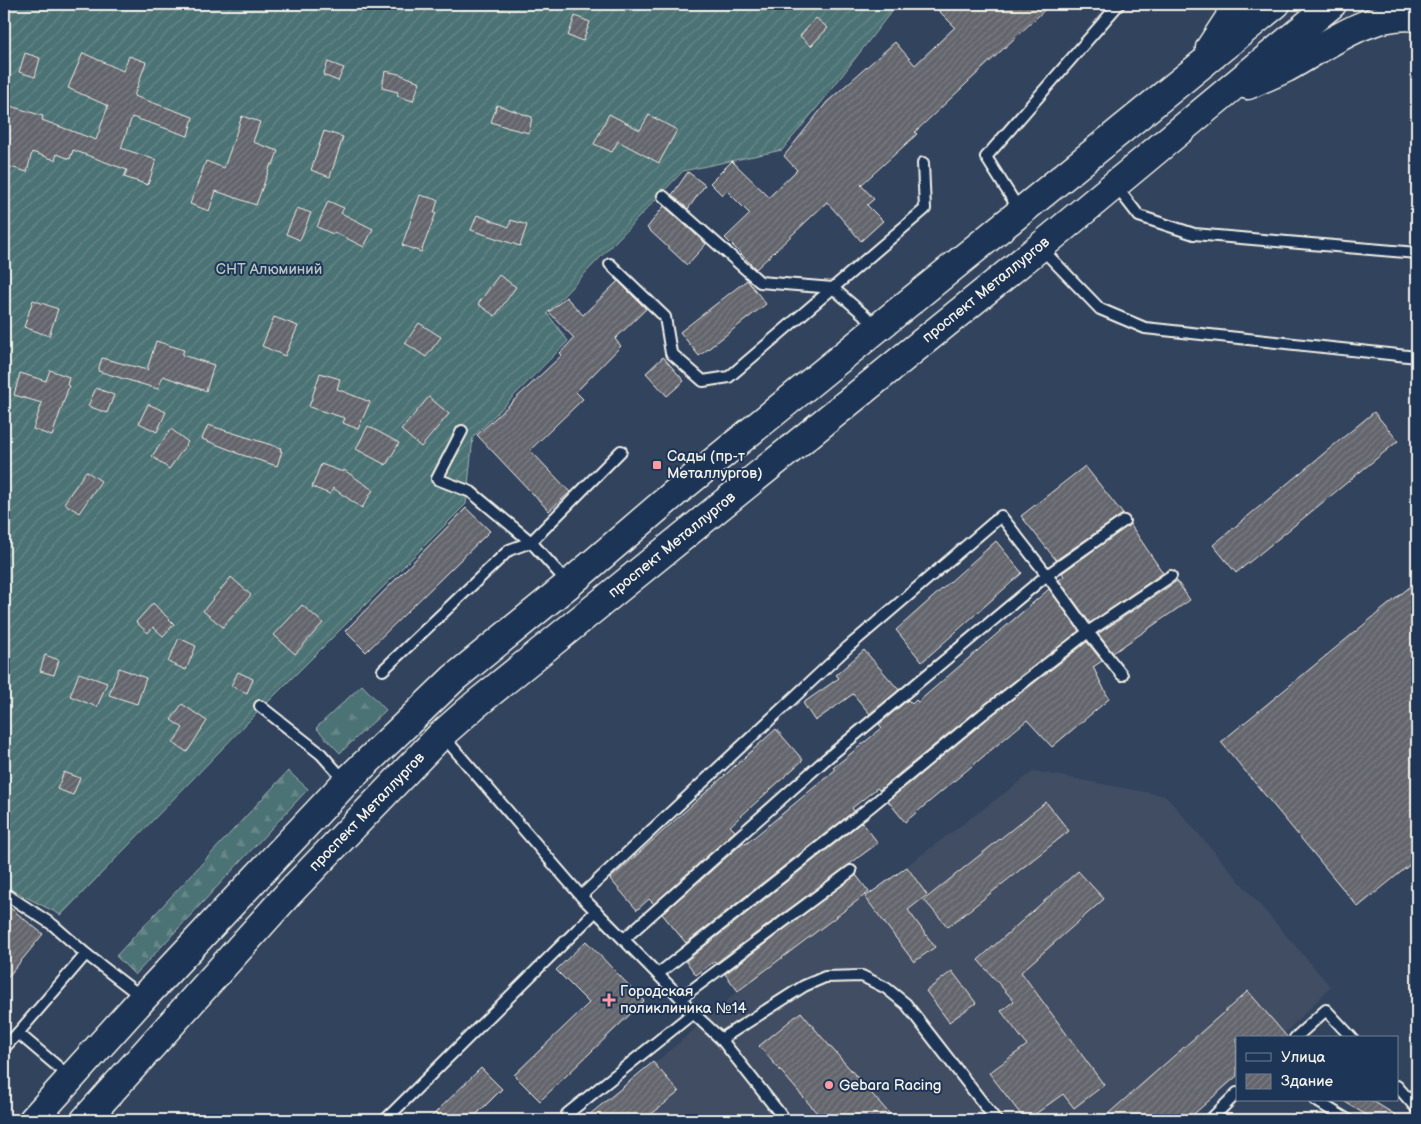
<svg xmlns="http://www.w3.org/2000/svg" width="1421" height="1124" viewBox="0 0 1421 1124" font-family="'Balsamiq Sans',sans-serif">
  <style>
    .built { fill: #414d62 }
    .forest { fill: url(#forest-firs); stroke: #a0b2ae }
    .garden { fill: url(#garden-furrows); stroke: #a0b2ae }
    .building { fill: url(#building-hatch); stroke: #f4f1e8 }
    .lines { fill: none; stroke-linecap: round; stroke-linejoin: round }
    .lane-casing { stroke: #f4f1e8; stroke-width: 14 }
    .primary-casing { stroke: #f4f1e8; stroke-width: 31 }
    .lane { stroke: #1d3557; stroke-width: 10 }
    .primary { stroke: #1d3557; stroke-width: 28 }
    .poi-dot { fill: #ff9aa2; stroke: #1d3557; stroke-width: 2 }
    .labels { text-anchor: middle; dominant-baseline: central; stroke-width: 4; stroke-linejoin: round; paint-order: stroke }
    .park-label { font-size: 15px; fill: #b9c5bf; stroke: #1d3557 }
    .street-label { font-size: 15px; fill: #f4f1e8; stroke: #1d3557 }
    .poi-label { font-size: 15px; fill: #f4f1e8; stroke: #1d3557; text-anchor: start }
  </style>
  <defs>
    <pattern id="forest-firs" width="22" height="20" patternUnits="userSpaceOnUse" patternTransform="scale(1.25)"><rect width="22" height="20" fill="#4c7274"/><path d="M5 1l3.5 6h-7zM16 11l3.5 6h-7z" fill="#668788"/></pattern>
    <pattern id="garden-furrows" width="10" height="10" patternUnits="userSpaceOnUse" patternTransform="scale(1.25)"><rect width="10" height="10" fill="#4c7274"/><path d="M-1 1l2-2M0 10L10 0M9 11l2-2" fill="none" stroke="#668788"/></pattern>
    <pattern id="building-hatch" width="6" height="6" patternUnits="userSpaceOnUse" patternTransform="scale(1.25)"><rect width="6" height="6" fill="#64656d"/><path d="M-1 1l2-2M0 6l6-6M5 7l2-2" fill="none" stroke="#7b7c82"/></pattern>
  </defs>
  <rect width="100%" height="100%" fill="#32435e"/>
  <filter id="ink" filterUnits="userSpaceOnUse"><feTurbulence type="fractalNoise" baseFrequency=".02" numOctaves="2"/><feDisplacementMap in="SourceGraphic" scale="10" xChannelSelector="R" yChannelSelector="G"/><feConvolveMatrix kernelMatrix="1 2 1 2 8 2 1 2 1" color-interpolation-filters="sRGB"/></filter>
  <g filter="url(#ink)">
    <polygon class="built" points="1034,771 1166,796 1331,987 1280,1038 1237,1038 1237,1076 1187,1120 582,1120 659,1060 738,991"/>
    <g class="forest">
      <polygon points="362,685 386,710 340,753 316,728"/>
      <polygon points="288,771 308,789 135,975 116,956"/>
    </g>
    <polygon class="garden" points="4,4 897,4 824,99 782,150 683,171 547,313 568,341 473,437 466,504 248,722 61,915 8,888 4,892"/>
    <g class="building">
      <polygon points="932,4 1051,4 915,132 917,134 861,185 874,199 867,205 883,221 861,241 827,202 756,269 725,238 750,214 727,191 722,195 710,183 732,161 769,197 797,170 784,156 827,102 895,42 915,65 955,27"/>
      <polygon points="575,16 590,22 583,41 568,36"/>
      <polygon points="816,18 828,28 811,46 800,36"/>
      <polygon points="25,53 40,58 35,77 19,72"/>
      <polygon points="83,53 123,71 129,56 146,62 134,96 193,117 188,136 132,117 121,148 156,160 148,185 124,177 127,170 73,150 70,159 57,154 55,160 32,152 27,172 4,165 4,104 43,116 42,120 96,140 108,106 68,88"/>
      <polygon points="328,62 344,68 338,81 323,75"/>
      <polygon points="385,71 399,74 420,82 413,101 397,96 398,92 382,88"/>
      <polygon points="497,105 532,117 529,133 509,128 491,122"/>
      <polygon points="609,114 640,130 649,115 677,130 659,163 618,141 612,152 594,144"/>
      <polygon points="242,116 260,122 253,142 278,151 273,165 271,164 256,205 216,191 209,211 190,204 206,161 224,168"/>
      <polygon points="324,131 343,137 330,177 311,170"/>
      <polygon points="688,172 705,185 688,209 672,195"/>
      <polygon points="420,195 438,200 434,213 436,213 421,252 402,245"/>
      <polygon points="328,201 344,208 341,213 373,229 364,247 334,232 333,234 317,227"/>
      <polygon points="664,206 706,244 687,265 647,228"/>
      <polygon points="297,208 311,213 300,240 286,234"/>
      <polygon points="477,215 509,227 511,220 527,225 520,246 471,230"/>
      <polygon points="499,275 516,287 495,316 478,304"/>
      <polygon points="747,280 766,304 699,356 680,332"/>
      <polygon points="618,281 646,309 615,339 621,346 576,392 583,399 530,450 570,492 549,511 477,435 562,355 560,353 574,338 549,312 566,297 583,315"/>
      <polygon points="33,300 58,309 49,336 24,327"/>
      <polygon points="274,317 298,326 285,356 262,346"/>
      <polygon points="419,323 441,337 426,357 405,343"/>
      <polygon points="156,341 184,350 182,355 214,365 206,391 163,376 158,389 98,371 102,358 147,370"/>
      <polygon points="663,357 684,381 667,396 646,373"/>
      <polygon points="50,370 69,377 67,385 69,386 52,436 33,429 42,403 14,395 20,373 46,381"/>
      <polygon points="320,373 340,379 337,389 370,402 358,429 343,423 345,418 309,407"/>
      <polygon points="96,388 114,395 107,413 88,406"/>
      <polygon points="429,397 449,414 421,447 401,430"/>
      <polygon points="148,404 166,412 157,432 139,423"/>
      <polygon points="1374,412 1398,441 1236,573 1213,545"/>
      <polygon points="208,425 281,448 280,451 282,451 277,466 236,453 236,452 202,439"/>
      <polygon points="368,426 399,443 386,465 356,449"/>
      <polygon points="171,429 188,442 169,469 152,456"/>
      <polygon points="321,464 343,472 344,470 373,490 362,508 333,488 330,494 312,487"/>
      <polygon points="1085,466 1123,514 1056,560 1021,516"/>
      <polygon points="86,471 101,481 79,513 64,503"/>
      <polygon points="466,508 490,531 366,652 345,631"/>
      <polygon points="1130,524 1163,573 1090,623 1059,580 1064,576 1062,573"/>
      <polygon points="996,541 1022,573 922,662 896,630"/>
      <polygon points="231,577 251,595 223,627 203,611"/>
      <polygon points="1177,581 1190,600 1113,653 1098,634"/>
      <polygon points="1417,581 1417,859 1358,907 1221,742"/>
      <polygon points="1049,589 1079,631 979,709 879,790 877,788 852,808 854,811 686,943 662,914 744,842 746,844 835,770 833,768 882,728 879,724 908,700 912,704 916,700 918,702"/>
      <polygon points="153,603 174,624 163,636 153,627 148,633 136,622"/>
      <polygon points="302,605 323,623 295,654 274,635"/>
      <polygon points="179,638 196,646 186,670 168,662"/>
      <polygon points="1087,642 1102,661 1093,667 1109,699 1052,747 1027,720 905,822 888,801 987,719"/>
      <polygon points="864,650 899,690 870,714 853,694 815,721 803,703 839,678 836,675"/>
      <polygon points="45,655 59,660 54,675 40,671"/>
      <polygon points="119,668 146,678 137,704 109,695"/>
      <polygon points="238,672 253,679 247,693 231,686"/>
      <polygon points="79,673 107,683 97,707 70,696"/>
      <polygon points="182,704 207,721 187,752 173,743 183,728 171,720"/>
      <polygon points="776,729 803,760 730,826 735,831 654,904 649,899 637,910 610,879"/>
      <polygon points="64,772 80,778 73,795 57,789"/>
      <polygon points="1046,802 1069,831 948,927 924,900"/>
      <polygon points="862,822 878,843 716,963 715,961 696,975 686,961"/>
      <polygon points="907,867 927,895 908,910 935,947 914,962 865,897"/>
      <polygon points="1078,871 1104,899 1021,972 1104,1085 1074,1108 1063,1094 1027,1120 1025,1120 989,1073 1027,1045 1001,1011 1014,1001 978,960"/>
      <polygon points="856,875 869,892 738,991 725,974"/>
      <polygon points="4,903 43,934 4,982"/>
      <polygon points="586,941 644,1001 540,1101 514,1075 589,1003 556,970"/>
      <polygon points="952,971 976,1003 949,1022 926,991"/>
      <polygon points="1248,991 1288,1038 1237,1038 1237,1076 1187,1120 1101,1120"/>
      <polygon points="801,1012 820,1035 895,1120 823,1120 779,1069 759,1046"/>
      <polygon points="653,1062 679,1092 644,1120 583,1120"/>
      <polygon points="481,1068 502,1089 471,1120 428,1120"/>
      <polygon points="1342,1100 1371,1100 1404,1120 1374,1120"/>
    </g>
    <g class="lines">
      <g class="lane-casing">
        <g id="lane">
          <polyline points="1115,185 1139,216 1194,234 1417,253"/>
          <polyline points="663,196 760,282 833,288 877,326"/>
          <polyline points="1020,211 986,157 1119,4"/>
          <polyline points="1040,247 1100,309 1145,328 1417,357"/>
          <polyline points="610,264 665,317 671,353 703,381 729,377 925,209 923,163"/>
          <polyline points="462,431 437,479 471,492 531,542 568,583"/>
          <polyline points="383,670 509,550 531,542 621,451"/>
          <polyline points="260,706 321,754 345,781"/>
          <polyline points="442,735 581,896 681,998 693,1013 721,1039 804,986 825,977 862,976 886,988 906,1004 996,1120"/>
          <polyline points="4,893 53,925 86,954 143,998"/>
          <polyline points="581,896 848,647 1001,516 1047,575 1088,632 1122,675"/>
          <polyline points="624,939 825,760 1047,575 1124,521"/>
          <polyline points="658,974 870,807 983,714 1088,632 1171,576"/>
          <polyline points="681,998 851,871"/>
          <polyline points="1295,1038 1326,1010 1352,1038"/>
          <polyline points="721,1039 785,1120"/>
          <polyline points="4,1048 18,1033"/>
          <polyline points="70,1077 18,1033 86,954"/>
          <polyline points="1397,1086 1417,1109"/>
          <polyline points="1315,1100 1348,1120"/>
          <polyline points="99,1105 110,1120"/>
          <polyline points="567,1114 693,1013"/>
          <polyline points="385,1120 596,911"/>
          <polyline points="1210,1120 1237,1093"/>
        </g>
      </g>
      <g class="primary-casing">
        <g id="primary">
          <polyline points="1210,48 1229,19 1233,4"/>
          <path d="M1248,85c12,-6 26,-11 38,-17 41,-22 83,-57 131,-51"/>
          <polyline points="33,1120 143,998 346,782 454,678 569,584 675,493 1276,4"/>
          <polyline points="85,1120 290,892 441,735 475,705 1040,247 1332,4"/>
        </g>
      </g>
      <use href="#lane" class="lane"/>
      <use href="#primary" class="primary"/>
    </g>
  </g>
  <g class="poi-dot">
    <rect x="652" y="460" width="10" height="10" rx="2.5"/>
    <path d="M606.5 992.5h5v5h5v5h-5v5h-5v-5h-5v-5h5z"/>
    <circle cx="829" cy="1085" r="5"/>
  </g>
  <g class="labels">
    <g class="park-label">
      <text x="269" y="269">СНТ Алюминий</text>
    </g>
    <g class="street-label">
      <text transform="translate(986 290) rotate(-39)">проспект Металлургов</text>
      <text transform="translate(672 545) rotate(-39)">проспект Металлургов</text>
      <text transform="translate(367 812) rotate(-46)">проспект Металлургов</text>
    </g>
    <g class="poi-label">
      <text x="667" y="456">Сады (пр-т<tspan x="667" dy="17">Металлургов)</tspan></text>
      <text x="620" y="991">Городская<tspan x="620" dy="17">поликлиника №14</tspan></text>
      <text x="839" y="1085">Gebara Racing</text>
    </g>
  </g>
  <rect width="1421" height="1124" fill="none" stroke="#1d3557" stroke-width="20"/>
  <rect x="10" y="10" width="1401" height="1104" fill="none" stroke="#f4f1e8" stroke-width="2" filter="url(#ink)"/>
  <rect x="1236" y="1036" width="162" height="65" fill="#1d3557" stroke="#738091"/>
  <rect x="1246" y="1053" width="25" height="8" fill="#1d3557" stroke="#738091"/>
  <text x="1281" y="1062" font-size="15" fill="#f4f1e8">Улица</text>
  <rect x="1246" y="1074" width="25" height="15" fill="url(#building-hatch)" stroke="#738091"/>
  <text x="1281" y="1086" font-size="15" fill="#f4f1e8">Здание</text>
</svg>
